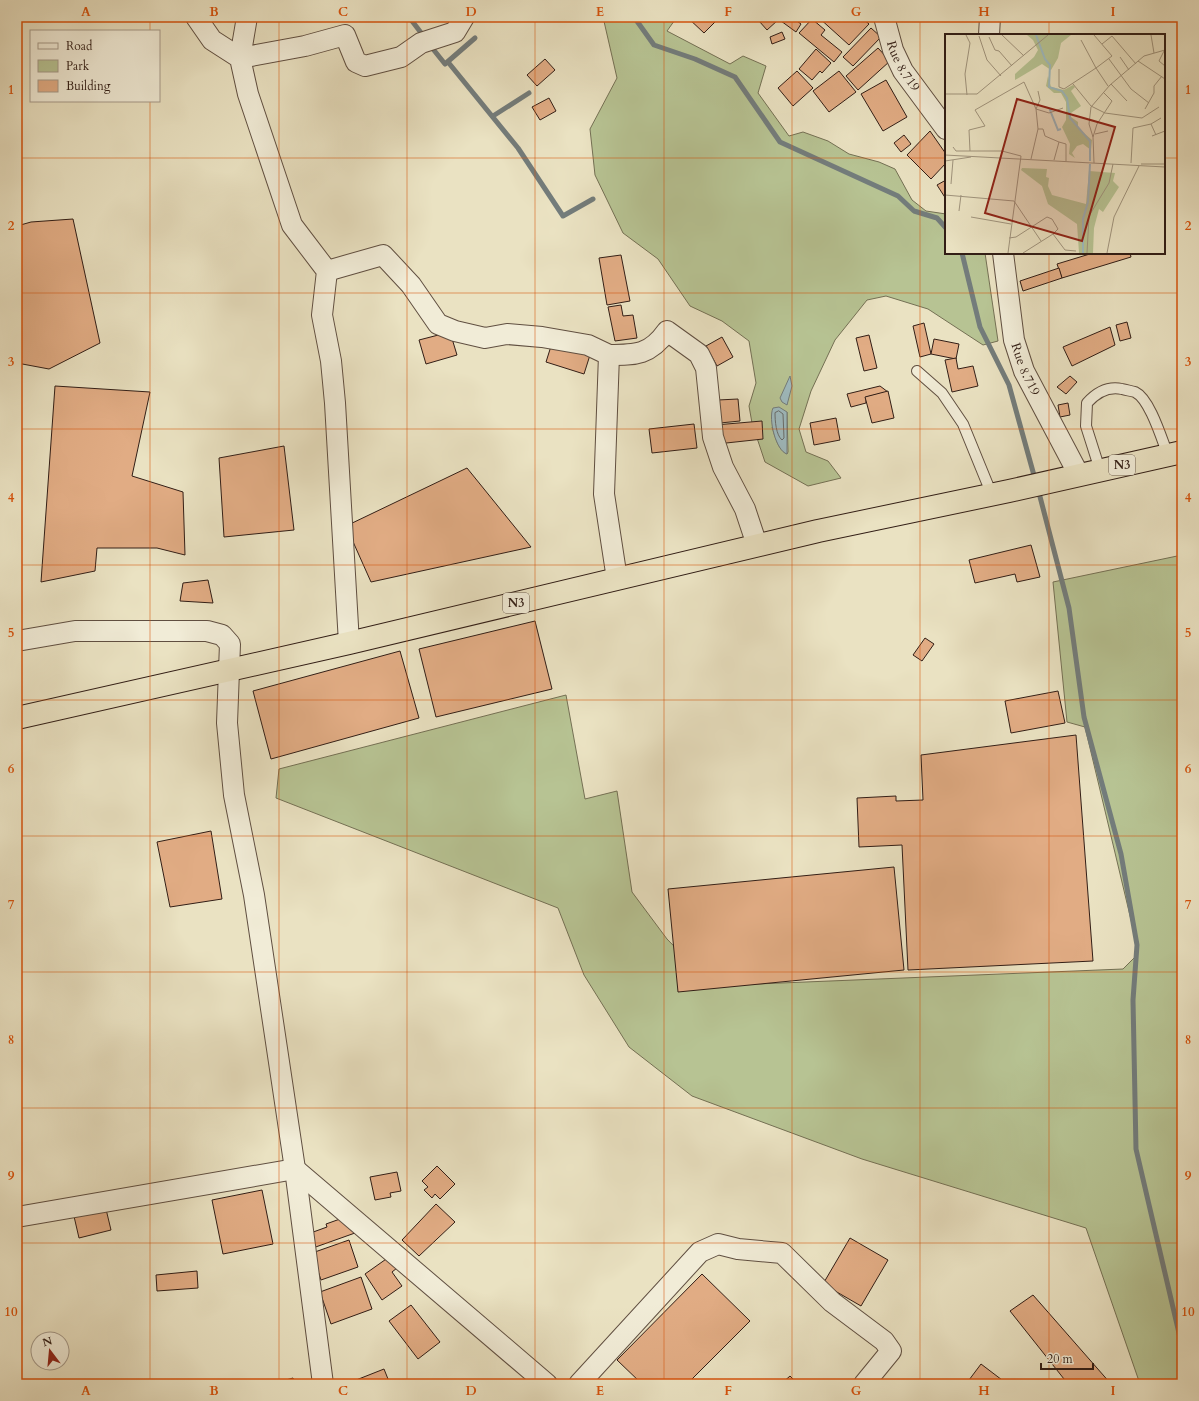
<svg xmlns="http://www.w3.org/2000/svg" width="1199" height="1401" viewBox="0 0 1199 1401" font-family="Cardo,serif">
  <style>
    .green { fill: #b7c393; stroke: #747054; fill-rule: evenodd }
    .water { fill: #9ebabf; stroke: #737c7b }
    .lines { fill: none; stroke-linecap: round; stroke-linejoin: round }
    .shore { stroke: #686c6a; stroke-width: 1 }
    .stream { stroke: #737c7b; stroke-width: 5 }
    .building { fill: #e1ac84; stroke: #321e16 }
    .lane-casing { stroke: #604f41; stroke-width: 12 }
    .street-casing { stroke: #604f41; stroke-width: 22 }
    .highway-casing { stroke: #321e16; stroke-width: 24 }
    .lane { stroke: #f1ecd7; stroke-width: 10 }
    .street { stroke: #f1ecd7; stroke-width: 20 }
    .highway { stroke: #eae2c2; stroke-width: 22 }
    .grid { fill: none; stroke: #d6530d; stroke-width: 1; stroke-opacity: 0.55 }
    .labels { text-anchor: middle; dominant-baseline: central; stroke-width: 3.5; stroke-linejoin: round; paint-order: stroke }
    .shield { fill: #f1ecd7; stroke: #6b5c50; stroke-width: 1 }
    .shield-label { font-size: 12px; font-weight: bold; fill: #321e16 }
    .street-label { font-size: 13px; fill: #321e16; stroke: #f1ecd7 }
    .inset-river { fill: none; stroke: #9ebabf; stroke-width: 2 }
    .inset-road { fill: none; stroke: #a0947d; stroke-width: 1 }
    .view { fill: #8f2418; fill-opacity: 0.15; stroke: #8f2418; stroke-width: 2 }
    .inset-edge { fill: none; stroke: #321e16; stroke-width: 2 }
    .neatline { fill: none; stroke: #d6530d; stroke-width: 1.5 }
    .grid-label { font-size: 13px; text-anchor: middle; font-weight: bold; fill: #d6530d }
  </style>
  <rect width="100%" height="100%" fill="#eae2c2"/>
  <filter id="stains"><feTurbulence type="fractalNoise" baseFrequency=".005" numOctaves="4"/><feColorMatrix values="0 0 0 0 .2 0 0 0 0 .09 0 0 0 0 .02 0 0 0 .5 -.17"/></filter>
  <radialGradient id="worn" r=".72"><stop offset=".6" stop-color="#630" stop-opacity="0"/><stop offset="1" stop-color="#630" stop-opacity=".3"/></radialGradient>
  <g class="green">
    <path d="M603,17h74l-10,14 63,33 13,-8 23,10 -8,27 31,43 14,-4 25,9 21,13 30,8 16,7 17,31 14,11 20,3v39h39l13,88 -15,4 -55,-36 -42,-13 -19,4 -32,40 -24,51 -12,38 7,23 22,9 13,17 -33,8 -43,-24 -13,-39 -3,-17 7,-23 -7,-42 -27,-20 -32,-15 -32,-47 -35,-26 -28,-58 -5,-46 27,-51zM787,412l1,40 -1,2c-9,-4 -12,-18 -15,-27z"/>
    <polygon points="1182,555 1182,1384 1140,1384 1086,1228 862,1159 692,1096 629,1047 584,975 558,908 276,798 279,769 566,695 585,799 617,791 632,892 667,939 706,979 757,984 1123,969 1137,955 1137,945 1085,727 1067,722 1053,582"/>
  </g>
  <g class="water">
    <polygon points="790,376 792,386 787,405 782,402 780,398"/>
    <path d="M779,407l8,5v42c-11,-3 -19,-35 -14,-46z"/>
  </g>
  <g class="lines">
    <path class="shore" d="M779,411l4,3 1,24 -2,2c-6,-5 -7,-19 -7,-27z"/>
    <g class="stream">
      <polyline points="409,17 425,38"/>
      <polyline points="634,17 654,45 695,59 735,77 780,142 898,196 914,211 937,218 946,228"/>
      <polyline points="429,44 445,64 475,38"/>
      <polyline points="448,62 518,148 563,216 593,199"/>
      <polyline points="493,116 529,93"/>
      <polyline points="962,253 980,327 1009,385 1035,479"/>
      <polyline points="1038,489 1069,608 1084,717 1121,854 1137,945 1133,1000 1136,1149 1182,1346"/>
    </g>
  </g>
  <g class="building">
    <polygon points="687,17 720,17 704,33"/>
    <polygon points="764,17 776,17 778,20 767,30 759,21"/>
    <polygon points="784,17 799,17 797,21 801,24 796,32 781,21"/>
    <polygon points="818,17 861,17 869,24 849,45"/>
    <polygon points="812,19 825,30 821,35 842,52 834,62 799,33"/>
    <polygon points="871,28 881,37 853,66 843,57"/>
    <polygon points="782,32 785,39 772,44 770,37"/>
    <polygon points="878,48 890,61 858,90 846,76"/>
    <polygon points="816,49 831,63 822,73 820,71 812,80 799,69"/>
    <polygon points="545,59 555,70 537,86 527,75"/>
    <polygon points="797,71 813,88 793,106 778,88"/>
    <polygon points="839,71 856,92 829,112 813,91"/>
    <polygon points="886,80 907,117 883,131 861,94"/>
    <polygon points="549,98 556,111 540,120 532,107"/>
    <polygon points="930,131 946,154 946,163 931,179 907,155"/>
    <polygon points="904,135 911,144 901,152 894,143"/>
    <polygon points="946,180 946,199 937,185"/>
    <polygon points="73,219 100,343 49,369 17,363 17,226 31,222"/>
    <polygon points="1093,253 1130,253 1131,257 1062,278 1057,264"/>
    <polygon points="621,255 630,301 607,305 599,258"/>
    <polygon points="1059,268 1062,278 1023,291 1020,281"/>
    <polygon points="621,305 623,316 633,315 637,338 615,341 608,307"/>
    <polygon points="1127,322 1131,338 1120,341 1116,325"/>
    <polygon points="924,323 931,354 920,357 913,326"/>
    <polygon points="1110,327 1115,345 1072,366 1063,347"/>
    <polygon points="450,332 457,355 426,364 419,340"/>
    <polygon points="869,335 877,368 864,371 856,338"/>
    <polygon points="722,337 733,357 717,366 706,346"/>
    <polygon points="934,339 959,344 956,359 931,354"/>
    <polygon points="552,343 590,355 584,374 546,362"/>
    <polygon points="956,358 958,369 973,366 978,386 952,392 945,360"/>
    <polygon points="1070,376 1077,382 1066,394 1057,387"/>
    <polygon points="55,386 150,392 132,476 183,492 185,555 157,548 97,548 95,571 41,582"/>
    <polygon points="880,386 888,392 866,397 866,403 851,407 847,394"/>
    <polygon points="888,391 894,418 872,423 865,397"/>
    <polygon points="738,399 740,421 720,423 718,400"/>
    <polygon points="1068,403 1070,415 1060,417 1058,405"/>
    <polygon points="836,418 840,440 814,445 810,423"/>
    <polygon points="762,421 763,439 717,444 715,425"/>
    <polygon points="694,424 697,448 652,453 649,429"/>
    <polygon points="284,446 294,530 224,537 219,458"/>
    <polygon points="467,468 531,547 371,582 346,526"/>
    <polygon points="1031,545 1040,577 1017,582 1015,574 975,583 969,560"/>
    <polygon points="208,580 213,603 180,601 183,583"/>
    <polygon points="535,621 552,689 436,717 419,649"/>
    <polygon points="925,638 934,644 922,661 913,655"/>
    <polygon points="400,651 419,718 271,759 253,691"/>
    <polygon points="1058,691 1065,723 1011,733 1005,701"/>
    <polygon points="1076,735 1093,961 908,970 902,845 859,847 857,798 896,796 896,801 923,800 921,755"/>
    <polygon points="211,831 222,899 170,907 157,842"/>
    <polygon points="894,867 904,970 678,992 668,889"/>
    <polygon points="437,1166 455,1184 440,1199 435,1194 432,1198 424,1190 428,1187 422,1181"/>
    <polygon points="397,1172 401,1191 390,1193 391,1197 375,1200 370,1177"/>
    <polygon points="262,1190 273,1244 223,1254 212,1200"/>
    <polygon points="436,1204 455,1222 419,1256 402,1240"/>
    <polygon points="105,1205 111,1230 79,1238 73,1212"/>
    <polygon points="340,1219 355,1233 310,1249 305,1235 327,1227 326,1224"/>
    <polygon points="850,1238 888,1260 861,1306 823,1284"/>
    <polygon points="349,1240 358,1267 321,1280 312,1253"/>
    <polygon points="389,1257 397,1268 392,1272 402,1286 382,1300 365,1274"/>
    <polygon points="197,1271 198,1288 157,1291 156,1275"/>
    <polygon points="702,1274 750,1321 687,1384 642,1384 617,1360"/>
    <polygon points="361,1277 372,1309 331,1324 320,1292"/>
    <polygon points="1033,1295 1111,1384 1068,1384 1010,1311"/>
    <polygon points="411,1305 440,1342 418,1359 389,1321"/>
    <polygon points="981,1364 1006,1383 1005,1384 966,1384"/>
    <polygon points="384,1369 390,1384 346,1384"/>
    <polygon points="790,1376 798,1384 781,1384"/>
    <polygon points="293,1378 295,1384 272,1384"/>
  </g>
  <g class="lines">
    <g class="lane-casing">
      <g id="lane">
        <polyline points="917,371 942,393 963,424 992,495"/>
        <path d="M1100,470l-14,-44 1,-23c9,-10 21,-17 35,-14 4,1 9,2 13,3 15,7 27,48 33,63"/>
      </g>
    </g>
    <g class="street-casing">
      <g id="street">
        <polyline points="196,17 212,40 240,58 248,94 292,225 327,271 322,315 331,361 335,403 349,643"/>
        <polyline points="247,17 240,58 305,46 345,35 356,62 365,66 401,57 421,43 455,32 464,17"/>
        <path id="s1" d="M884,17l9,33 10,21 43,58"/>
        <polyline points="989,35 990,17"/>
        <path id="s2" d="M1003,253l11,87 10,31 55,104"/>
        <polyline points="327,271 383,255 411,285 438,324 455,331 485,338 507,334 542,337 588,345 609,355 604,494 617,579"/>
        <path d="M609,355c27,0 41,0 58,-24l32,23 7,14 7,69 10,30 22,42 12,36"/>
        <polyline points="17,641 75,631 207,631 222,635 230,644 227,723 234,795 254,895 295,1169 323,1384"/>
        <polyline points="17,1217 295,1169 547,1384"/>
        <polyline points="579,1384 700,1252 718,1244 738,1249 782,1253 832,1302 884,1341 891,1351 864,1384"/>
      </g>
    </g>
    <g class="highway-casing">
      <polyline id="highway" points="17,718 349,643 818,531 1009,491 1182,452"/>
    </g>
    <use href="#lane" class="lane"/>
    <use href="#street" class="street"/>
    <use href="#highway" class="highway"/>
  </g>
  <path class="grid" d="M150,17v14M279,17v1367M407,17v1367M535,17v1367M664,17v1367M792,17v1367M920,17v1367M1049,17v18M150,101v1283M17,158h929M1164,158h18M1049,253v1131M17,293h1165M17,429h1165M17,565h1165M17,700h1165M17,836h1165M17,972h1165M17,1108h1165M17,1243h1165"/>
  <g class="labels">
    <g class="shield">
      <rect x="1109" y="455" width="26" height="20" rx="3"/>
      <rect x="503" y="593" width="26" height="20" rx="3"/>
    </g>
    <g class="shield-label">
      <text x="1122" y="465">N3</text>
      <text x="516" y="603">N3</text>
    </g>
    <g class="street-label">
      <text stroke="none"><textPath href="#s1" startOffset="53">Rue 8.719</textPath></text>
      <text stroke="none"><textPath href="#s2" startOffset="119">Rue 8.719</textPath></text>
    </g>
  </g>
  <g transform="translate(945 34)">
    <rect width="220" height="220" fill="#eae2c2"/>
    <path d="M82,1h44l-10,8 -3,15 -7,12 -9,-6 -27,16v-6l19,-17 4,-7 -5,-10zM103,42l3,11 13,3 9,-5 2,2 -4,4 10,15 -10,7v4l7,5v6l14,12 -1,10 -8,-6 -6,2 -5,7 3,5 -6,-4 1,-10 -8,-17 4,-7v-18l-5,-9h-7l-8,-7zM77,134l25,1 -1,8 3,1 -1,8 4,9 34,9 3,-33 26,2 -2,8 6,6 -16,25 -4,-3 -5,19 -1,25h-14l-2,-29 -29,-20 -6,-18 -21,-16z" fill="#b7c393"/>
    <path class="inset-river" d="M91,1l9,24 5,6 -1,22 13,4 5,7 3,20 20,23v20M108,75l-3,1 8,20 3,-1M138,219v-34l5,-17 2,-38"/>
    <path class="inset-road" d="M21,1l4,8 -5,31 2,21M57,1l22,21M149,1l18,21 -16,12 12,18M206,1l3,18M34,2l8,24 14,16M44,3l6,13 4,1 13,15M157,10l10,-8 24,28M219,17l-5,10 6,5M175,23l9,13M164,25l22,30 18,14M193,27l27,18M114,35v18l5,2 32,-21 -15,-28M128,50l18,22 14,7 37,5 17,-11M166,50l16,17M93,57l2,9 -4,9 13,4 14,-5M0,60h32l71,-59M200,75l9,-16v-7l8,-10M206,90l5,11M93,95h5l2,7 14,6 -5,18M150,100l13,-3M207,102l13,-5M148,103l4,-13 15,-23 -9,-9M114,108l7,2v17M8,113l3,4h46l19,5 -13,97M25,117l-1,-21 16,-4 -10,-16 49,-28 12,27 2,20 -7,30M0,121l220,12M0,127l26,-4M149,129l-1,-26 -4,-13 2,-17 19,-22 34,-29 21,-6M186,129l2,-35 18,-4 10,-6M196,130h24M6,150l2,-24M0,161l69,6 27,40M14,177l2,-16M26,183l40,7M64,204l7,-1 31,-20 5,2 6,10 -5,5M78,219l30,-19 12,16 11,1M142,219l2,-37 20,-33 4,-19M162,219l7,-36 25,-51"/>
    <path class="view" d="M72,65l98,28 -33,114 -97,-28z"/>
    <rect width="220" height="220" class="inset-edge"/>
  </g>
  <rect width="1199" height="1401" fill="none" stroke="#eae2c2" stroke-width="44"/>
  <rect x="30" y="30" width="130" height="72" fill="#f1ecd7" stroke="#a59a8a"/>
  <rect x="38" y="43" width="20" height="6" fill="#f1ecd7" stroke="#a59a8a"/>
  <text x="66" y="50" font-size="12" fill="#321e16">Road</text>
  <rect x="38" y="60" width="20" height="12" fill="#b7c393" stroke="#a59a8a"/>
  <text x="66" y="70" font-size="12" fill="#321e16">Park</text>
  <rect x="38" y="80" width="20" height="12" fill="#e1ac84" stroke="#a59a8a"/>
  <text x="66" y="90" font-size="12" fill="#321e16">Building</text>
  <g transform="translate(50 1351) rotate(344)"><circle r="19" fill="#f1ecd7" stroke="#a59a8a"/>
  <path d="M0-3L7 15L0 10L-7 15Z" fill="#8f2418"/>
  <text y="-6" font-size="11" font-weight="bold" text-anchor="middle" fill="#321e16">N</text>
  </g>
  <path d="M1041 1363v6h52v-6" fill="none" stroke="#321e16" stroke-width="2"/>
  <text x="1047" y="1363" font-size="12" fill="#321e16" stroke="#f1ecd7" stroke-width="3" paint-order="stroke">20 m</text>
  <rect x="22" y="22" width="1155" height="1357" class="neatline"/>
  <g class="grid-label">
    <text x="86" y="16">A</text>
    <text x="214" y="16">B</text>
    <text x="343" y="16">C</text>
    <text x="471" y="16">D</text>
    <text x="600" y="16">E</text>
    <text x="728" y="16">F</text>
    <text x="856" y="16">G</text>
    <text x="984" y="16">H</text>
    <text x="1113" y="16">I</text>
    <text x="11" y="94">1</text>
    <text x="1188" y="94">1</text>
    <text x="11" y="230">2</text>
    <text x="1188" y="230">2</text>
    <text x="11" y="366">3</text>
    <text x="1188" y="366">3</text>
    <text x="11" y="502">4</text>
    <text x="1188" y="502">4</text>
    <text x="11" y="637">5</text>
    <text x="1188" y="637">5</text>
    <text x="11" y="773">6</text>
    <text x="1188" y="773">6</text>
    <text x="11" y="909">7</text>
    <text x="1188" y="909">7</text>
    <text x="11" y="1044">8</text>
    <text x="1188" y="1044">8</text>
    <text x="11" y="1180">9</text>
    <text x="1188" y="1180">9</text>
    <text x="11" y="1316">10</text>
    <text x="1188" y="1316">10</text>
    <text x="86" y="1395">A</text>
    <text x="214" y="1395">B</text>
    <text x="343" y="1395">C</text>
    <text x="471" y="1395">D</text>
    <text x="600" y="1395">E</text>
    <text x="728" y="1395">F</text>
    <text x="856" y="1395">G</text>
    <text x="984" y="1395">H</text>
    <text x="1113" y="1395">I</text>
  </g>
  <rect width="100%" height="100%" filter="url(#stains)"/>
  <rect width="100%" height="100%" fill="url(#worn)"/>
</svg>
